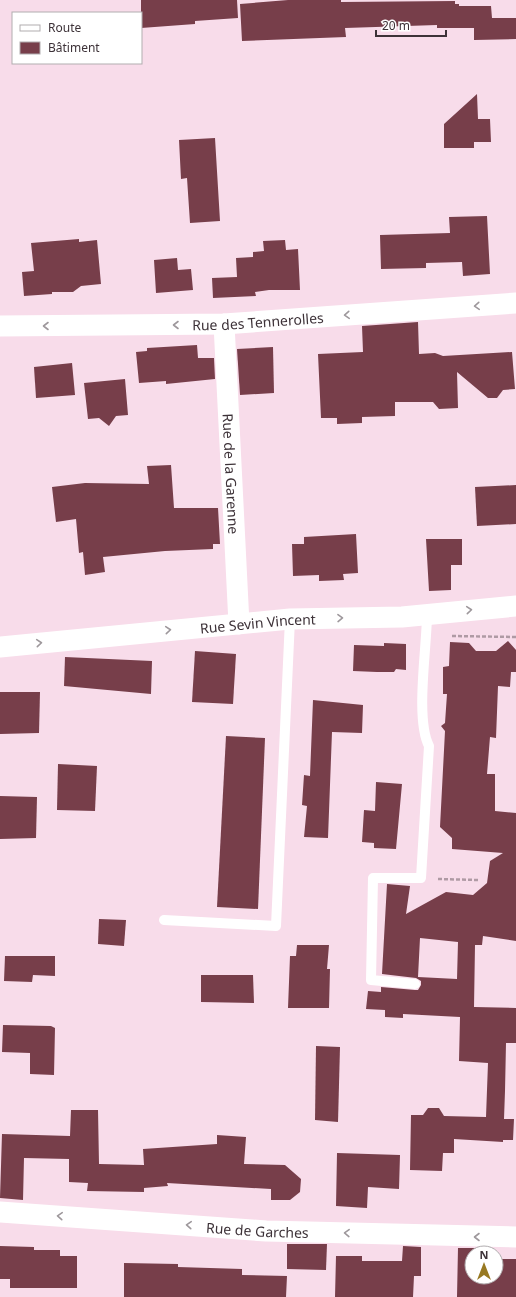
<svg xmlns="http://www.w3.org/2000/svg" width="516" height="1297" viewBox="0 0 516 1297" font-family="'Noto Sans',sans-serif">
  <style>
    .building { fill: #773e4a; fill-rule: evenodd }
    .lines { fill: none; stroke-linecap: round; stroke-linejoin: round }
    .path { stroke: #af9aa4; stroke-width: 2.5; stroke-dasharray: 4 2; stroke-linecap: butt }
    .service { stroke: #fff; stroke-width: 10 }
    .minor { stroke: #fff; stroke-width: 21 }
    .oneway { stroke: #9e989c }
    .labels { text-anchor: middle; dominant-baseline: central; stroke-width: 4; stroke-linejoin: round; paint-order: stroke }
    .street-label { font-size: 14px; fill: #3d3238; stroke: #fff }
  </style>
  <rect width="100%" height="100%" fill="#f8dcea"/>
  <g class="building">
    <polygon points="141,0 237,0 238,18 195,21 195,24 141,28"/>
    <polygon points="288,0 341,0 341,2 455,1 455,4 459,4 459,6 491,6 492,18 516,18 516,39 474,40 474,28 437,28 437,25 345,28 346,37 242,41 240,4"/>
    <polygon points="477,94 478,119 490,119 491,142 474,142 474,148 444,148 444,124"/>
    <polygon points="215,138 220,221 190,223 187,178 181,179 179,140"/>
    <polygon points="487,216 490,274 463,276 462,262 426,263 426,268 381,269 380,235 450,233 449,217"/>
    <polygon points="79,239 79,242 97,240 101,284 81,286 73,292 52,292 52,294 24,296 22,272 34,271 31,243"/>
    <polygon points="285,240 286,250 298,249 300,290 269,290 255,292 256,296 213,298 212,278 237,277 236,258 253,257 253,252 264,251 263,241"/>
    <polygon points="177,258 178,270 191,269 193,290 156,293 154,260"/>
    <polygon points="418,322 419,354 435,353 443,356 512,352 515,389 503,390 497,398 488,398 457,372 458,408 439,409 433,402 395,402 395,416 362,417 362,423 337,424 337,418 321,418 318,354 363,352 362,326"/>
    <polygon points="197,345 198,358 214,358 215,379 166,384 166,381 139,383 136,352 147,351 147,348"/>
    <polygon points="273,347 274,393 240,395 237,349"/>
    <polygon points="72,363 75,395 36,398 34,367"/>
    <polygon points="125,379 128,415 116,416 109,426 99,418 88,419 84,383"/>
    <polygon points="171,465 174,508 218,508 220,544 213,544 213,549 165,551 103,557 105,572 85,575 83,552 79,553 76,519 56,522 52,487 85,483 149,484 147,466"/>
    <polygon points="516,485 516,524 477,526 475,487"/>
    <polygon points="356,534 358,573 343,574 344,580 319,581 319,575 293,576 292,544 304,544 304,537"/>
    <polygon points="426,539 462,539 462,565 451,565 451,590 429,591"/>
    <path d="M508,641l8,9v22h-5l-1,15 -12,-1 -2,52 -6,-1 -3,37h8v37l21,2v128l-33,-5 -1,9h-7l-1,62 42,1v35h-10l-1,48 -1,28h10l-1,21h-10v2l-49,-3v14h-11l-1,18 -32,-1 1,-55h12l5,-7h11l5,8 42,1 2,-54 -29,-2 1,-44 -57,-3v4l-18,-1v-7l-19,-1 2,-18 13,1v-5l34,3h3l3,-5v-4l-5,-3 -34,-4 5,-90 23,2 -4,28 40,-22 27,3 14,-12 3,-22 13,-8 -51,-4v-11l-12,-11 5,-96 -4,-5 4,-3 2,-29h-4v-27l6,-1 1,-24 19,1 7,8h20zM420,938l38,4 -1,37 -39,-2z"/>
    <polygon points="384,643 406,644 406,670 396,669 394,672 377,672 353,671 354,645 384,646"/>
    <polygon points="195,651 236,654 233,704 192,702"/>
    <polygon points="65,657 152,661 151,694 64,686"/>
    <polygon points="0,692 40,692 39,733 0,734"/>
    <polygon points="313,700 363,705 362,733 332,732 328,838 304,837 307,806 302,805 304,775 310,776"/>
    <polygon points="226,736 265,738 258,909 217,907"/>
    <polygon points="58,764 97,766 95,811 57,810"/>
    <polygon points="376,782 402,784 396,849 374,848 374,843 362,842 364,810 375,811"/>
    <polygon points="0,796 37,797 36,838 0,839"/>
    <polygon points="99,919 126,920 124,946 98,944"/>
    <polygon points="297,945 329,945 327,969 330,969 329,1008 288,1008 290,956 296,956"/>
    <polygon points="5,956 55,956 55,976 33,975 32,982 4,981"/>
    <polygon points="201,975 253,975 254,1003 201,1002"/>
    <polygon points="3,1025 51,1026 55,1028 54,1075 30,1074 30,1053 2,1052"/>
    <polygon points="316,1046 340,1047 338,1122 315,1120"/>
    <polygon points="71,1110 98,1110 99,1164 144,1165 143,1149 217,1144 217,1135 246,1137 244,1164 285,1165 301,1179 300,1192 290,1200 271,1200 271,1189 167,1183 168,1186 144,1188 144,1192 87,1191 88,1183 69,1182 69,1159 24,1158 23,1200 0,1198 2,1134 70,1136"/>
    <polygon points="337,1153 400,1155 399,1189 368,1187 367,1208 336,1206"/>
    <polygon points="287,1244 327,1244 326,1270 287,1269"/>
    <polygon points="0,1246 34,1247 34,1250 60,1250 60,1256 77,1256 77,1288 10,1288 10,1279 0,1279"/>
    <polygon points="403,1246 421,1247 421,1276 414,1276 413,1297 335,1297 336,1256 362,1256 362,1261 402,1261"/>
    <polygon points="458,1248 485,1248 485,1253 472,1253 472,1277 496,1277 496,1259 516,1259 516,1297 457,1297"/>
    <polygon points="124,1263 178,1264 178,1267 242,1269 242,1275 287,1276 286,1297 124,1297"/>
  </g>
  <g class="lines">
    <g class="path">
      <polyline points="452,636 516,637"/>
      <polyline points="438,879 479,880"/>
    </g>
    <g class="service">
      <polyline points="164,920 276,926 290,619"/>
      <path d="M415,984l-44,-4 2,-102h48l8,-132c-14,-27 -2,-99 -2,-132"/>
    </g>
    <g class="minor">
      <path id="s1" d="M224,324l15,300"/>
      <path id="s2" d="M0,326l224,-2 292,-21"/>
      <path id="s3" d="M0,647l290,-28 112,-2 114,-11"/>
      <path id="s4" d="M0,1212l266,19 250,6"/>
    </g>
  </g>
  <defs><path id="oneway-chevron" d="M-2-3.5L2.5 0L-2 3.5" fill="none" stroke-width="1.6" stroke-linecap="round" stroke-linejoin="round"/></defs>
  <g class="oneway">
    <use href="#oneway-chevron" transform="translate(477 306) rotate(176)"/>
    <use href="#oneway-chevron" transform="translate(347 315) rotate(176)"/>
    <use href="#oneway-chevron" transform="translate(176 325) rotate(180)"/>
    <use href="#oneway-chevron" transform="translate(46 326) rotate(180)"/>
    <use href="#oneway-chevron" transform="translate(469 610) rotate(-5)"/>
    <use href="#oneway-chevron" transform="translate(340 618) rotate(-1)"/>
    <use href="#oneway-chevron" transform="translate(168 630) rotate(-5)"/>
    <use href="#oneway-chevron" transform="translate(39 643) rotate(-5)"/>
    <use href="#oneway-chevron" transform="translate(60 1216) rotate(-176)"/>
    <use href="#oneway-chevron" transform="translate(189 1225) rotate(-176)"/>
    <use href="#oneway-chevron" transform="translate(347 1233) rotate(-178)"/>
    <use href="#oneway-chevron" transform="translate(477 1237) rotate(-180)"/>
  </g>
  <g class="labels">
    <g class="street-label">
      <text stroke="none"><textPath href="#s2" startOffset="258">Rue des Tennerolles</textPath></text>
      <text stroke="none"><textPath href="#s1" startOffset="150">Rue de la Garenne</textPath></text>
      <text stroke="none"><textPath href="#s3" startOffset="259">Rue Sevin Vincent</textPath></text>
      <text stroke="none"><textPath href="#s4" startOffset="258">Rue de Garches</textPath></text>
    </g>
  </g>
  <rect x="12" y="12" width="130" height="52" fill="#ffffff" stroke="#b1adaf"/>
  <rect x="20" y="25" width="20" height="6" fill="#ffffff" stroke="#b1adaf"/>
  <text x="48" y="32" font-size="12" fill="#3d3238">Route</text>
  <rect x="20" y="42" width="20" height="12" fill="#773e4a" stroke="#b1adaf"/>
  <text x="48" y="52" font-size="12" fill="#3d3238">Bâtiment</text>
  <g transform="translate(484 1265)"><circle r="19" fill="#ffffff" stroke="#b1adaf"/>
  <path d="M0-3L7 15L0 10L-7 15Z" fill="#987922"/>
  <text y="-6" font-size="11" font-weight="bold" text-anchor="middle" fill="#3d3238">N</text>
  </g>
  <path d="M376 30v6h70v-6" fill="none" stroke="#3d3238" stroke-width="2"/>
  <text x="382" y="30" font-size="12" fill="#3d3238" stroke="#ffffff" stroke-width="3" paint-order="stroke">20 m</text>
</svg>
